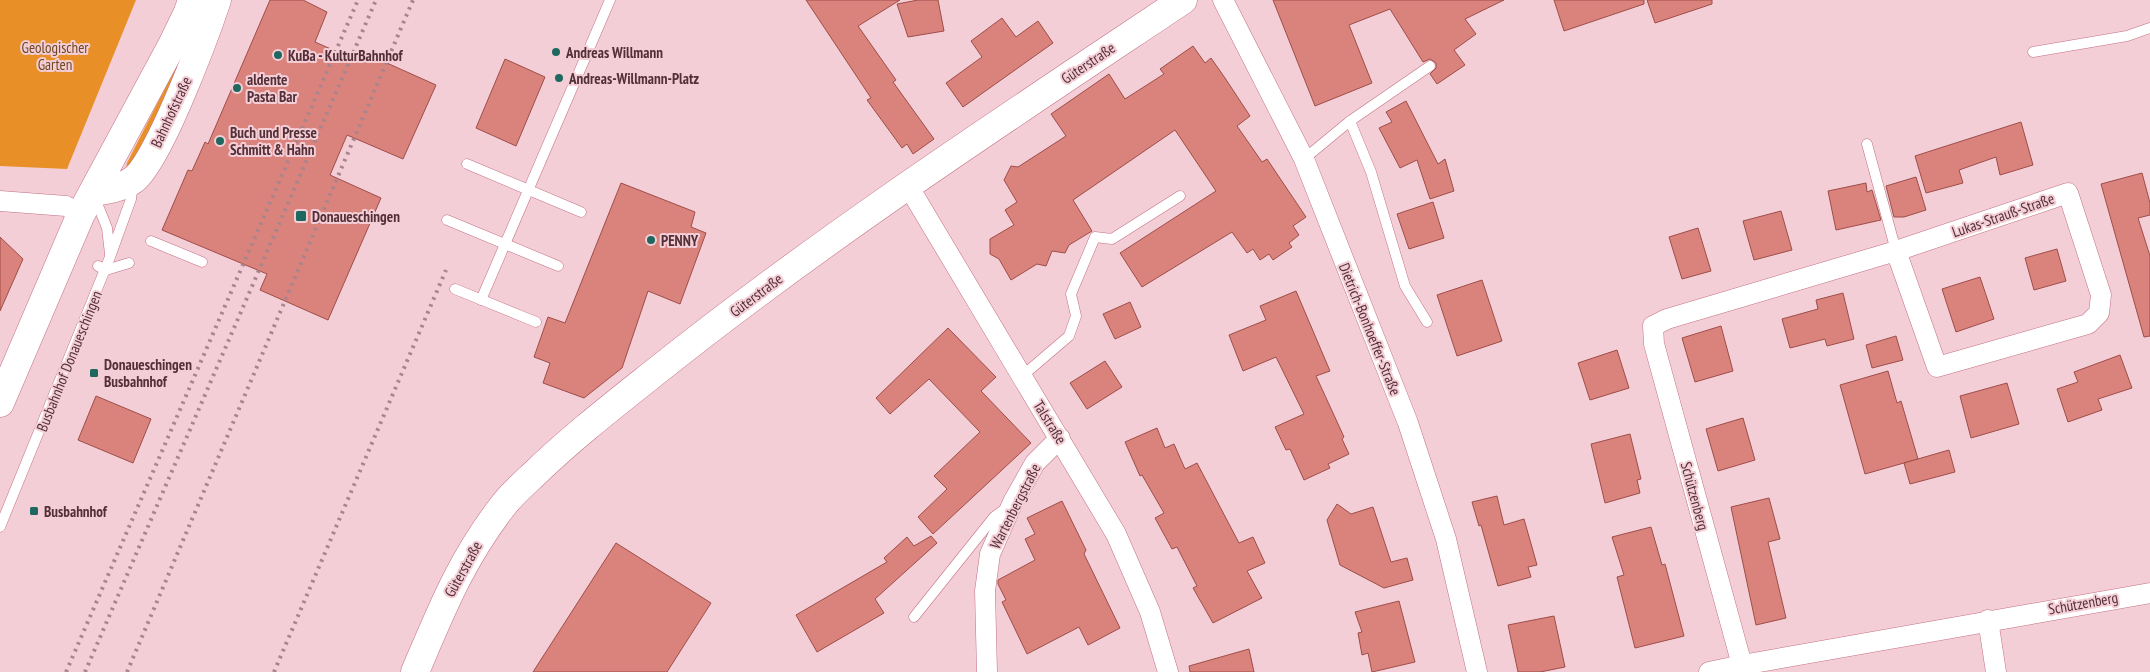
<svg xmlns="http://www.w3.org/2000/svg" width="2150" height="672" viewBox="0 0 2150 672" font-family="'PT Sans Narrow',sans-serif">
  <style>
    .green { fill: #e89027 }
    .building { fill: #da837d; stroke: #9e4d49 }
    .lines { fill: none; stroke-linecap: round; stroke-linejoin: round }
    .service-casing { stroke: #c37085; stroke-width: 11 }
    .minor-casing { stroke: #c37085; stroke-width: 21 }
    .secondary-casing { stroke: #c37085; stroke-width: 29 }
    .service { stroke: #fff; stroke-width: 10 }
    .minor { stroke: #fff; stroke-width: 20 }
    .secondary { stroke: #fff; stroke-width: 28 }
    .rail { stroke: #a9848c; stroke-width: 4; stroke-dasharray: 2.5 5; stroke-linecap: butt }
    .poi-dot { fill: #1e6860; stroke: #f4ced6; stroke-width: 2 }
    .labels { text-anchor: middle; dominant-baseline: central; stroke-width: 4; stroke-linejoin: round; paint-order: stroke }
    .park-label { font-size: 15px; fill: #6e4820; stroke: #f4ced6 }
    .poi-label { font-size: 15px; font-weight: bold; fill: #532f38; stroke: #f4ced6; text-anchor: start }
    .street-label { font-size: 15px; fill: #532f38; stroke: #f4ced6 }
  </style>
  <rect width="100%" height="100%" fill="#f4ced6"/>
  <g class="green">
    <polygon points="0,0 136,0 67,169 0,166"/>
    <polygon points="210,0 150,143 126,169 127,163"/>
  </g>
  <g class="building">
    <polygon points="270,0 303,0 327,12 315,42 358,61 361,53 369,55 436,85 403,159 347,135 330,175 381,198 328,320 260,290 267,274 162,230 188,170 192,171 205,142 208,144"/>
    <polygon points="806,0 900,0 858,26 896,80 893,82 934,139 913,154 907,144 902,148 867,100 871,98"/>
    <polygon points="918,0 938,0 944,31 908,37 897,4"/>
    <polygon points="1273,0 1504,0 1465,19 1476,34 1454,50 1465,65 1437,84 1430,74 1436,68 1436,63 1430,59 1423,62 1390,9 1349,25 1372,83 1315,106"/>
    <polygon points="1554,0 1644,0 1644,4 1564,31"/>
    <polygon points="1647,0 1712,0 1712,4 1655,23"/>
    <polygon points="1002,18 1016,37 1038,21 1053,43 963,107 946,83 982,57 971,41"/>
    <polygon points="1193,46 1205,63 1211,58 1225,78 1250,116 1237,126 1262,162 1267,159 1306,217 1293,226 1299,235 1289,243 1292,247 1273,260 1269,254 1260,260 1253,249 1247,253 1232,232 1142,287 1120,253 1216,191 1175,130 1073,200 1092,231 1069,245 1065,253 1052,251 1046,266 1037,264 1011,280 999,259 990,254 990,239 1014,225 1005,210 1017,202 1004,180 1011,166 1018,167 1066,136 1051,114 1109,74 1125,99 1164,74 1160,69"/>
    <polygon points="505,59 545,77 516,146 476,128"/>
    <polygon points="1406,101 1438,164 1445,159 1454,191 1430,199 1417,160 1400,168 1379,128 1392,122 1386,112"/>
    <polygon points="2021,122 2033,165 2000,175 1996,157 1959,170 1963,183 1926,193 1915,156"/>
    <polygon points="2142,173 2150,203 2150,215 2138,218 2150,256 2150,336 2144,337 2101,184"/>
    <polygon points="1916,177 1926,210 1904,217 1894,217 1886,186"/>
    <polygon points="621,183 695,212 691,227 706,233 680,304 648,291 622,368 584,398 543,383 550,363 534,357 548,317 565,323"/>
    <polygon points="1866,183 1867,192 1872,190 1881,220 1836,230 1828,191"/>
    <polygon points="1433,202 1444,238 1409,249 1397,214"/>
    <polygon points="1781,211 1792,250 1754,260 1743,221"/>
    <polygon points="1698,228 1711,271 1682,279 1669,237"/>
    <polygon points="0,237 23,259 0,311"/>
    <polygon points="2057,249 2066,281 2034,290 2025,258"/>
    <polygon points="1980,277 1994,319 1956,332 1942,289"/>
    <polygon points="1482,280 1502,341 1457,356 1437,295"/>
    <polygon points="1296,291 1330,371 1316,376 1344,437 1342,439 1349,454 1328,464 1330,468 1304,480 1290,449 1286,450 1275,427 1304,414 1276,357 1243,371 1229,335 1266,320 1260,306"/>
    <polygon points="1843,293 1854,339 1827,346 1825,339 1790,348 1782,319 1818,309 1816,300"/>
    <polygon points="1130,302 1141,327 1115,339 1103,314"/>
    <polygon points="1721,326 1733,371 1695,382 1682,338"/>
    <polygon points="948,328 996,377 981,391 1031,443 933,534 918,517 947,489 934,476 980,432 929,379 890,414 876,398"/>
    <polygon points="1896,336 1903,360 1872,368 1866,345"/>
    <polygon points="1617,350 1629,388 1590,400 1578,363"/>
    <polygon points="2120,355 2132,388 2098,399 2102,410 2068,422 2057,389 2078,382 2074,372"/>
    <polygon points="1105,361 1122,387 1087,409 1070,383"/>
    <polygon points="1888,371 1897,403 1901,401 1918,459 1865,474 1840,385"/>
    <polygon points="2007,383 2019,424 1971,438 1960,396"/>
    <polygon points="96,396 151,419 133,463 78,440"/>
    <polygon points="1743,418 1755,460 1718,471 1706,429"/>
    <polygon points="1157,428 1165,448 1174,444 1185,469 1197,463 1239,543 1253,537 1265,563 1247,571 1262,598 1213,623 1193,588 1197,586 1177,547 1172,549 1155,518 1164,513 1142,475 1140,476 1125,442"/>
    <polygon points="1630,434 1641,479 1637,480 1640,493 1605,503 1591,444"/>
    <polygon points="1949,450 1955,472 1910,484 1904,463"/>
    <polygon points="1497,496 1504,525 1524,519 1537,565 1528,567 1531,577 1498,586 1481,525 1479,526 1472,502"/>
    <polygon points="1769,498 1780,539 1768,542 1786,618 1756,625 1731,507"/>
    <polygon points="1062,501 1086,550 1084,554 1120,628 1088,645 1079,627 1027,654 1002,602 1006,600 998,584 998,580 1035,560 1025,539 1035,534 1027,518"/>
    <polygon points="1337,504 1351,514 1373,507 1391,562 1407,558 1413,580 1384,588 1340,565 1327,520"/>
    <polygon points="1651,527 1662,565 1665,564 1684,636 1635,648 1617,577 1624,575 1612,537"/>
    <polygon points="931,536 937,543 875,599 884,613 817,652 796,615 887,562 884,558 907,537 914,546"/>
    <polygon points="616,543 711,603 667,672 533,672"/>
    <polygon points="1399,601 1415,662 1372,672 1368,653 1362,655 1358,633 1362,632 1355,612"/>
    <polygon points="1554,616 1565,667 1540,672 1518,672 1508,625"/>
    <polygon points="1249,649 1254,672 1190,672 1189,666"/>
  </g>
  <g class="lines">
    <g class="service-casing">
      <g id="service">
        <polyline points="2033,52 2127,36 2150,28"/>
        <polyline points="1350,121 1371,172 1405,286 1427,322"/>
        <polyline points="1867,144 1896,251"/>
        <polyline points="1304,159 1350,121 1430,66"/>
        <polyline points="467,164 581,212"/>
        <polyline points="95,198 107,228 110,254"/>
        <polyline points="447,220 558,266"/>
        <polyline points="151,241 202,262"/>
        <polyline points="98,266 106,270 129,263"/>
        <polyline points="455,289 536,322"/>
        <polyline points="481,300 610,0"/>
        <polyline points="1021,377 1069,336 1076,316 1071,294 1095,237 1112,239 1180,196"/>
        <polyline points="0,527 110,257 131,199 133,183"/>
        <polyline points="914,617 994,517 1005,509"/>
      </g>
    </g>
    <g class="minor-casing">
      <g id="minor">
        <polyline points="1223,0 1304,159 1408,423 1446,539 1477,672"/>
        <polyline points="907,184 1116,534 1150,612 1168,672"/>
        <polyline points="0,201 66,206 81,214"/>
        <polyline points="1896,251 1937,367 2088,324 2099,313 2101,295 2068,193 1896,251 1667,319 1653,326 1654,344 1742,665 2150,593"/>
        <polyline points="1988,620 1996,672"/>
        <polyline points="987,672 985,591 990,554 1013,502 1035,463 1060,438"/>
        <polyline points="1709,672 1742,665 1743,672"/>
      </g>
    </g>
    <g class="secondary-casing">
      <g id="secondary">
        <path d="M93,192c13,-2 29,-4 40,-12 25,-17 73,-147 84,-180"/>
        <polyline points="0,403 81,214 171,47 188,12 192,0"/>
        <path d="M415,672c26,-61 46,-112 87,-165 8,-11 19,-21 29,-30 40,-39 84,-73 128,-108 167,-133 346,-250 524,-369"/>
      </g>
    </g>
    <use href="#service" class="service"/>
    <use href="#minor" class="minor"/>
    <use href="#secondary" class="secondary"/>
    <g class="rail">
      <polyline points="66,672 358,0"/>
      <polyline points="85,672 376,0"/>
      <polyline points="127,672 413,0"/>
      <polyline points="274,672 446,270"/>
    </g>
  </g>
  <g class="poi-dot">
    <circle cx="556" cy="52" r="5"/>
    <circle cx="278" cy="55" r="5"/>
    <circle cx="559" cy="78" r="5"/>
    <circle cx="237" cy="88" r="5"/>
    <circle cx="220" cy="141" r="5"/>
    <rect x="295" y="210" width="12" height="12" rx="2.5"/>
    <circle cx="651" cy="240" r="5"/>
    <rect x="89" y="368" width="10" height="10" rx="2.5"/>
    <rect x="29" y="506" width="10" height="10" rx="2.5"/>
  </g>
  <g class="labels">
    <g class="park-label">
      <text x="55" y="47">Geologischer<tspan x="55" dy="17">Garten</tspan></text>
    </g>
    <g class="poi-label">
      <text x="566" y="52">Andreas Willmann</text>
      <text x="288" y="55">KuBa - KulturBahnhof</text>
      <text x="569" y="78">Andreas-Willmann-Platz</text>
      <text x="247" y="79">aldente<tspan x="247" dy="17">Pasta Bar</tspan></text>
      <text x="230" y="132">Buch und Presse<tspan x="230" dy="17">Schmitt &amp; Hahn</tspan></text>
      <text x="312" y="216">Donaueschingen</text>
      <text x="661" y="240">PENNY</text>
      <text x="104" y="364">Donaueschingen<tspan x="104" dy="17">Busbahnhof</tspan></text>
      <text x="44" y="511">Busbahnhof</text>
    </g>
    <g class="street-label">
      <text transform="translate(1088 63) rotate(-34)">Güterstraße</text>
      <text transform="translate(171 112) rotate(-65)">Bahnhofstraße</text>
      <text transform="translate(2003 215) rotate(-19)">Lukas-Strauß-Straße</text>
      <text transform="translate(756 295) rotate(-37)">Güterstraße</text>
      <text transform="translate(1370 329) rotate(68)">Dietrich-Bonhoeffer-Straße</text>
      <text transform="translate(69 361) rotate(-68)">Busbahnhof Donaueschingen</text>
      <text transform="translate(1050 422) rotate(58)">Talstraße</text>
      <text transform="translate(1695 496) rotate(75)">Schützenberg</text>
      <text transform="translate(1015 506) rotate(-63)">Wartenbergstraße</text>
      <text transform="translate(463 569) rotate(-61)">Güterstraße</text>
      <text transform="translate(2083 603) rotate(-10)">Schützenberg</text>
    </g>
  </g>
</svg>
